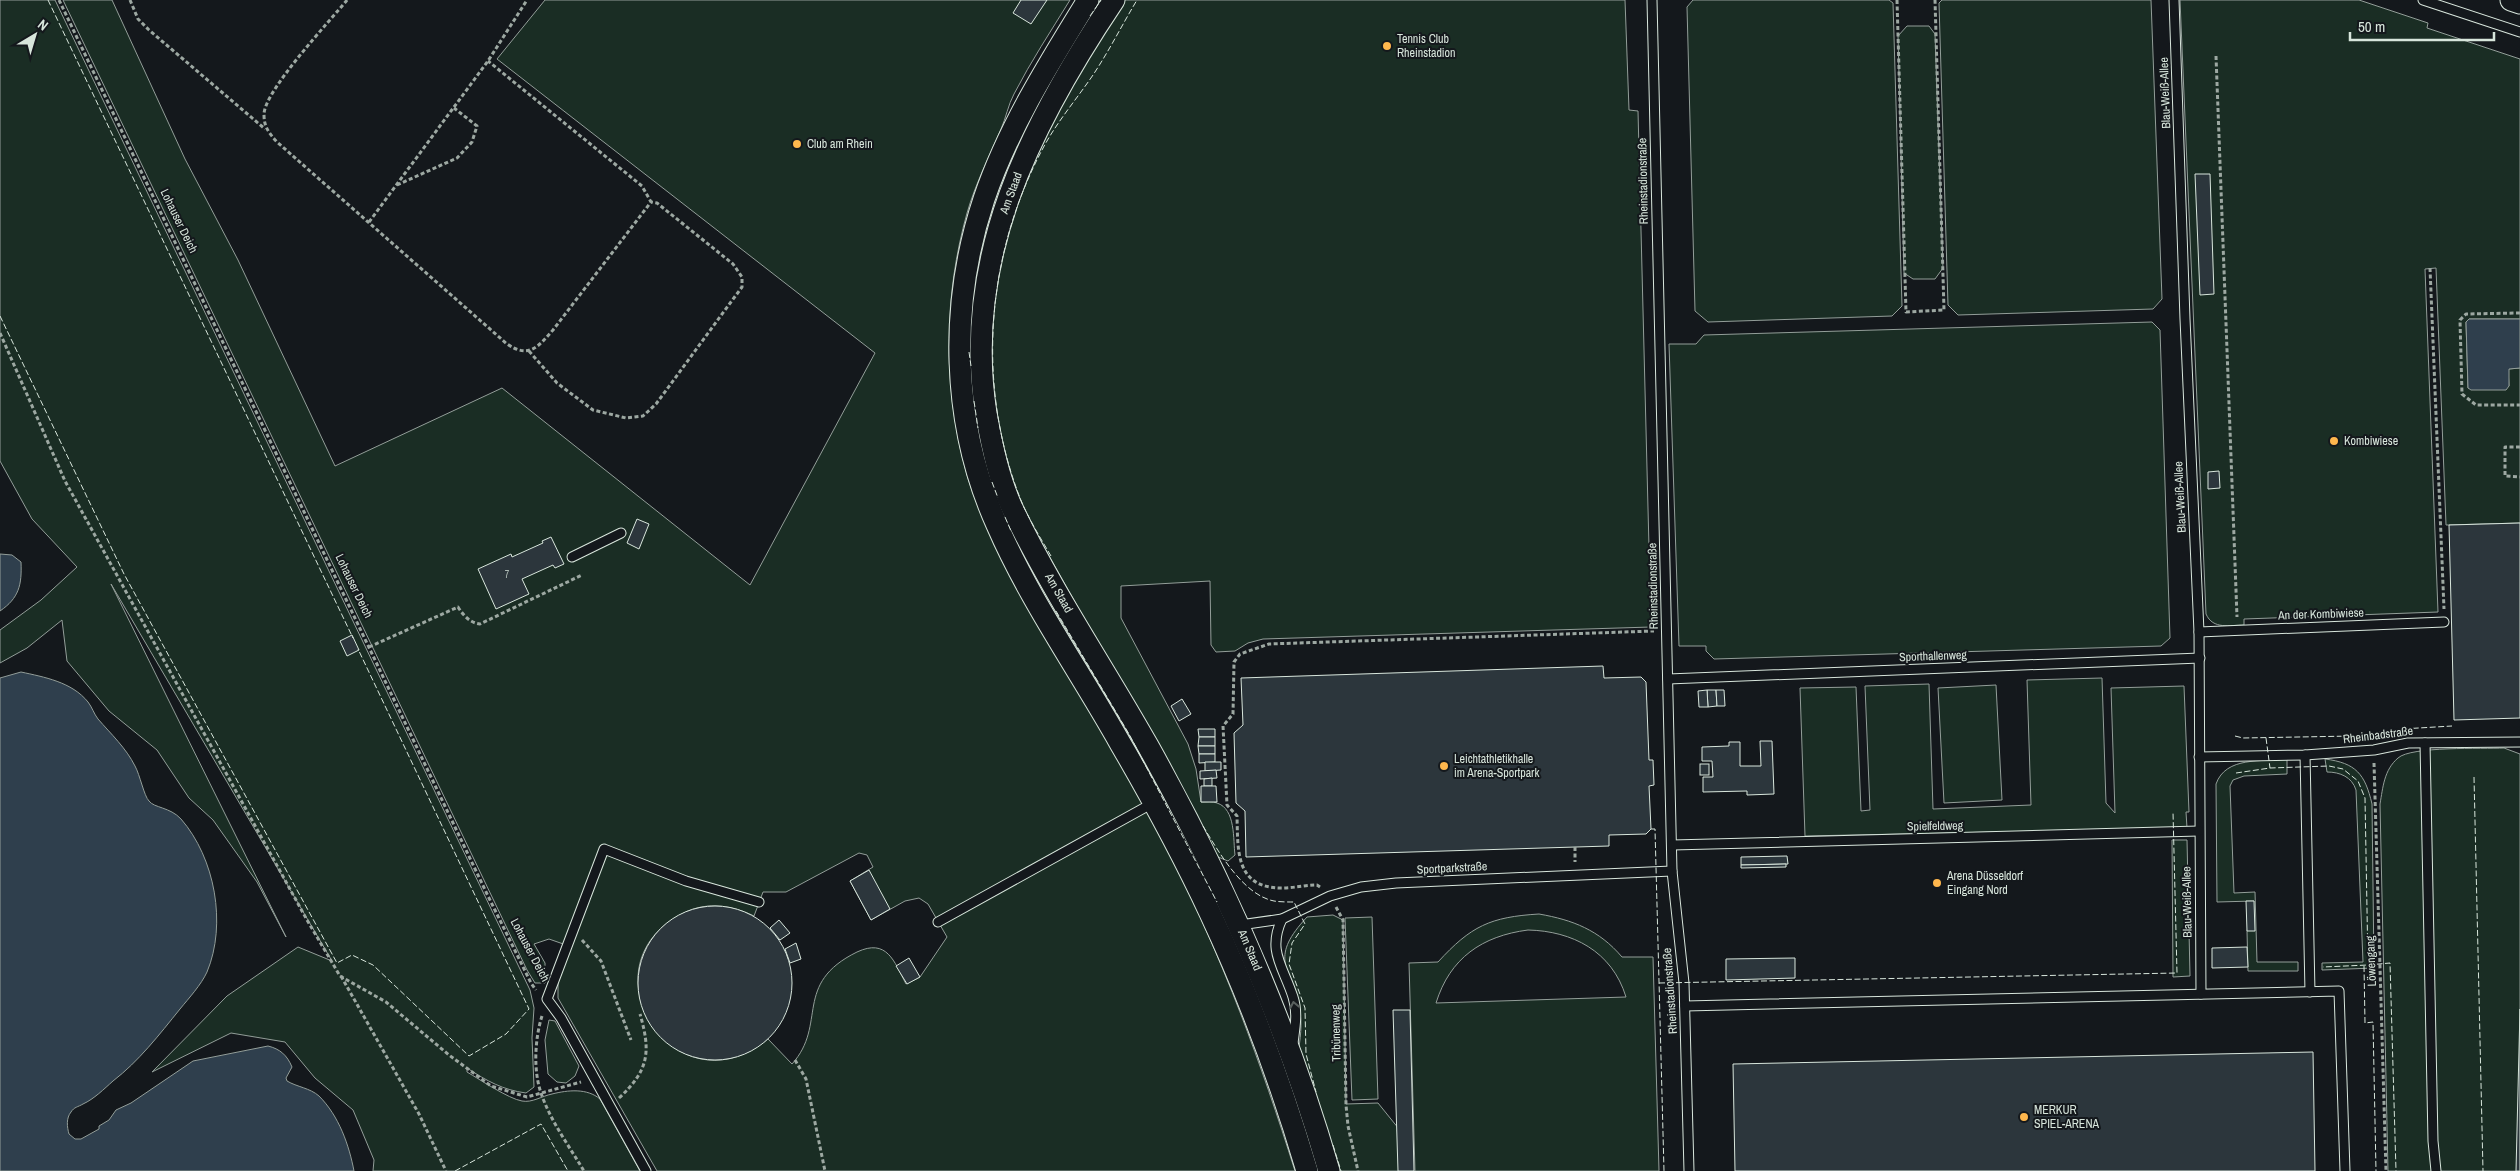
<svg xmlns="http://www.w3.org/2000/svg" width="2520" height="1171" viewBox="0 0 2520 1171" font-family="'Archivo Narrow',sans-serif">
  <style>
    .green { fill: #1a2d24; stroke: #939e99; fill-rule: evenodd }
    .water { fill: #2f3f4d; stroke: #939e99 }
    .building { fill: #2c363c; stroke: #d8e6dc }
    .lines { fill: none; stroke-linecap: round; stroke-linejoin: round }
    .service-casing { stroke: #d8e6dc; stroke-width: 11 }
    .tertiary-casing { stroke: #d8e6dc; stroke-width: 23 }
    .path { stroke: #9da8a2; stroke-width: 3; stroke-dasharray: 4 2.5; stroke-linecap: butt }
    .service { stroke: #14181c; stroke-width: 9 }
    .tertiary { stroke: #14181c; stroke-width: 21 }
    .fence { stroke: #d8e6dc; stroke-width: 1; stroke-dasharray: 6 2.5; stroke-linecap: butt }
    .oneway { stroke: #59605f }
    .poi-dot { fill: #ffb74d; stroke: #14181c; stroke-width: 2 }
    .labels { text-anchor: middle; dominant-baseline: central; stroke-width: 4; stroke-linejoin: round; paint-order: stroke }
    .number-label { font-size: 10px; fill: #adbab4 }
    .poi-label { font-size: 12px; fill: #d8e6dc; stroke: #14181c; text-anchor: start }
    .street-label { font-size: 12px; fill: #d8e6dc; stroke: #14181c }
  </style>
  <rect width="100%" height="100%" fill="#14181c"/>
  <g class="green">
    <path d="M0,0h55l475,990 4,18 -2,30 2,49 -8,6c-23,-3 -39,-12 -59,-25v4c12,7 42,27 55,29 10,2 20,-5 30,-7 16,-4 35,-6 48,5l40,72h-267l1,-11 -21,-50 -38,-32 -30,-36 -54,-9 -79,39 75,-76 71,-49 34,14 -221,-377 175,353 -29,-55 -44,-62 -24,-22 -32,-48 -48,-39 -42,-50 -5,-41 -35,28 -27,15v-33l41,-30 36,-33 -45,-48 -32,-58z"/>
    <path d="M63,0h49l73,159 53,101 97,206 167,-78 248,197 125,-232 -378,-294 48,-59h525c-19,31 -39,61 -56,94 -6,11 -8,24 -13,35 -12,28 -26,56 -34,84 -23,82 -24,169 -3,251 10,41 31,80 51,117 52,92 109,183 157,277 51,101 89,205 123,313h-638l-99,-173v-17l11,-35 -20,-7 -15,5 11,19v8l5,5 -5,7h-10l-8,-13zM859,853l8,2 6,12 -23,14 21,39 34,-19 14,-3 9,6 19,33 -27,40 -14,7c-12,-23 -19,-46 -49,-32 -65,32 -29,72 -65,112l-24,-25c-91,75 -186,-68 -90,-123 25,-15 51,-12 76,0l9,-24h23z"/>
    <path d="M1122,0h503l4,110 9,1 13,516 -388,12 -15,4 -13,8 -19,1 -5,-7 -1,-64 -89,5v32l67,126 8,25 5,33c5,0 12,-1 16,1 19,6 16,37 18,52l-7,6 -10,-4 -198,-353 -20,-51 -12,-93 9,-97 40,-120z"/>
    <polygon points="1693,0 1889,0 1893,3 1902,306 1892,316 1708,322 1695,311 1687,7"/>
    <polygon points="1942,0 2151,0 2162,299 2153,309 1958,315 1948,305 1939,3"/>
    <path d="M2180,0h179l69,23 -1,5 93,31v260h-51l-3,3 2,66 41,-2 -1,-17 12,-1v155l-74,2 -10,-257 -11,1 13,343 -194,7v6c-14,0 -31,5 -38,-11z"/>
    <polygon points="1907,26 1929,26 1935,34 1943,268 1935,279 1913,279 1904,273 1898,36"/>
    <polygon points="2152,322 2160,330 2170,638 2161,646 1714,659 1706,651 1706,646 1679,646 1669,344 1696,344 1704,335"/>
    <polygon points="2102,678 2106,803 2115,813 2111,688 2184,686 2189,812 2186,812 2187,828 1805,836 1800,688 1856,687 1861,811 1870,810 1865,686 1929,684 1933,809 2031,805 2027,680"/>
    <polygon points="1996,685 2002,800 1944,803 1938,688"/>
    <path d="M2504,748l16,6v417h-132l-8,-367c3,-17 4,-34 18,-46 13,-12 85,-9 106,-10z"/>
    <path d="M2287,759v15l-43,2 -11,4 -3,6 4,107 21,-1 2,70h41v9h-50l-1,-40 7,-30 -37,1 -1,-118c10,-28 46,-22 71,-25z"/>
    <path d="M2325,759c31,4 40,15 47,45l2,164 -52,2v-7l41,-1 -7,-172c-4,-13 -16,-18 -29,-18z"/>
    <polygon points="2172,840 2187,840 2190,976 2173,977"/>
    <path d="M1539,914c34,6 60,16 83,43h31l6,214h-244l-6,-208 29,-1c33,-36 52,-45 101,-48zM1528,930c44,1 84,21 98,67l-190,6c14,-45 46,-67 92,-73z"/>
    <path d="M1333,915l10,5 3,184 32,-1 21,26 1,42h-64l-38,-117c2,-14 5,-31 1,-46 -11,-43 -29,-51 8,-91z"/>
    <polygon points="1372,917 1378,1099 1352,1100 1345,918"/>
    <polygon points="549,1020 555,1021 579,1066 575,1076 566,1083 557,1082 548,1074 545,1040"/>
  </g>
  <g class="water">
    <polygon points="2469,319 2520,319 2520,368 2509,369 2509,386 2506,390 2471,390 2468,388 2466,322"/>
    <path d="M0,554l12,1 9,7c1,23 -2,36 -21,49z"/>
    <path d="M21,672c23,5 51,10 67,30 4,5 6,12 10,17 13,15 28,29 37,47 5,9 9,30 14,35 5,7 21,6 32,18 34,39 46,105 26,153 -6,13 -18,26 -27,37 -21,26 -41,52 -67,72 -9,8 -19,18 -30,23 -5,3 -9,3 -12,8 -5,6 -4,15 -2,22l6,5h6l18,-10v-3l10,-6 7,-10 15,-7 62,-42 75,-15c12,3 19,9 24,21l-6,11 1,3c10,6 23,7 32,15 20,20 30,49 35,75h-354v-493z"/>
  </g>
  <g class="building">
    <polygon points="1021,0 1047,0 1031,24 1013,13"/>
    <polygon points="2195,174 2210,174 2214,294 2200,295"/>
    <polygon points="2219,471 2220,488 2208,489 2208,472"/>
    <polygon points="637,519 649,524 639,549 627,543"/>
    <polygon points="2520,523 2520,718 2454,720 2449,525"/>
    <polygon points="551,537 564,564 555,568 553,565 522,579 529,594 496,609 478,569 511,554 512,557 543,543 542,541"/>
    <polygon points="352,635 359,650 347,656 340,641"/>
    <polygon points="1603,666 1604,678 1641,677 1646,682 1649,760 1653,760 1654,785 1649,786 1651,829 1646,834 1609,835 1609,846 1246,857 1245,811 1236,803 1234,733 1243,725 1241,678"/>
    <polygon points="1707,690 1716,690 1717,706 1708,707"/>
    <polygon points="1707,690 1708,707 1699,707 1698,691"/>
    <polygon points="1716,690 1724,690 1725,706 1717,706"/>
    <polygon points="1182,699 1191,714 1179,721 1171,706"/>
    <polygon points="1198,729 1215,729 1215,737 1199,737"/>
    <polygon points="1199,737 1215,737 1215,746 1198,746"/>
    <polygon points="1760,741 1772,741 1774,794 1747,795 1747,791 1703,792 1703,777 1713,777 1712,761 1702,761 1702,747 1729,746 1729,742 1740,742 1740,766 1761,766"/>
    <polygon points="1198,746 1215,746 1215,754 1199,754"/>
    <polygon points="1199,754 1215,754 1215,762 1199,763"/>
    <polygon points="1205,762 1221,762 1221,770 1205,771"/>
    <rect x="1700" y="764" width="9" height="11"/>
    <polygon points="1216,770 1217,778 1200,779 1200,771"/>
    <polygon points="1212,778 1212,786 1204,786 1204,779"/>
    <polygon points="1201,786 1216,786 1217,802 1201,802"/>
    <polygon points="1787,856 1788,864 1741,865 1741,857"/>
    <polygon points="1786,864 1786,867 1741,868 1741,865"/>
    <polygon points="869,870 890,909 871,920 850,881"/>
    <polygon points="2246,901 2254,901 2255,931 2247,931"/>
    <circle cx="715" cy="983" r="77"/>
    <polygon points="779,920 790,933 780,940 770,928"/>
    <polygon points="796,943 801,959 790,963 785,949"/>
    <polygon points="2247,947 2248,967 2212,968 2212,948"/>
    <polygon points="909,958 920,977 907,984 896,966"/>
    <polygon points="1795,958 1795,978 1726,980 1726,959"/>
    <polygon points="2520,1009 2520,1171 2516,1171"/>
    <polygon points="1393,1010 1410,1010 1414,1171 1398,1171"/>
    <polygon points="2313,1052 2315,1171 1735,1171 1733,1064"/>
  </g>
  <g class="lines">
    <g class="service-casing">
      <g id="service">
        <polyline points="1652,0 1672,871 1684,983 1689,1171"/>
        <polyline points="2174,0 2185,319 2199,632 2201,994"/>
        <polyline points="2423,0 2520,32"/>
        <polyline points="572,557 621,533"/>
        <polyline points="2199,632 2444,622"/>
        <polyline points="1668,679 2200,658"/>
        <polyline points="2425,743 2433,1141 2436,1171"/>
        <polyline points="2305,755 2310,992"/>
        <polyline points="2199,757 2305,755 2374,750 2408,743 2520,742"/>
        <polyline points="1672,845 2199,831"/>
        <path d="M1282,919c-15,32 1,47 11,78 5,15 2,31 0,46"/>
        <polyline points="938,922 1153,803"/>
        <polyline points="1240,925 1282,919 1330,896 1361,887 1396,883 1672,871"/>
        <polyline points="1685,1006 2339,991 2345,1171"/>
        <polyline points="646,1171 561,1018 547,999 604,849 686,881 759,902"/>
      </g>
    </g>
    <g class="tertiary-casing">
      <g id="tertiary">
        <path d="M1088,0c-39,63 -80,128 -104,199 -35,105 -33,224 13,326 33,76 82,145 123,218 32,55 63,112 90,170 39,83 71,170 97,258"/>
        <path d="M1114,0c-84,125 -152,259 -128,413 6,33 13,68 28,99 39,81 90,156 134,234 76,136 138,276 181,425"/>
        <polyline points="2511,0 2520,3"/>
      </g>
    </g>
    <g class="path">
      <polyline points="59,0 488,896 531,983 536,990"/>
      <polyline points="130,0 138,19 149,30 265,129"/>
      <path d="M347,0c-17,21 -84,92 -83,115 0,12 5,18 13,27l230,202c22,15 31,3 46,-14l98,-128 -9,-16 -154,-125"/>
      <polyline points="1897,0 1906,312 1944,310 1935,0"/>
      <polyline points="2216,56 2237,617"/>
      <polyline points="397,185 457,158 472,142 477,126 454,108"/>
      <polyline points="369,222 488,61 527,0"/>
      <polyline points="2430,268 2444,609"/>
      <polyline points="2520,313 2466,314 2460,320 2462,394 2476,405 2520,405"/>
      <polyline points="0,333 65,481 307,920 340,976 386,1002 449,1055 491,1086 527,1097 581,1082"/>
      <polyline points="529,351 557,383 593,410 626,418 643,416 656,404 742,287 742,277 733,264 657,203 651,202"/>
      <polyline points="2520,447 2505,447 2505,476 2520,477"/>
      <path d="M369,647l89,-40c5,8 12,16 22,17l102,-49"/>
      <polyline points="2374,763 2386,1171"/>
      <polyline points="1575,847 1575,862"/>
      <path d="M1320,887l-3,-2c-11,0 -23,3 -35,3 -47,0 -44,-37 -45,-72l-10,-11 -4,-79 10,-12 1,-52 6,-8 29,-10 385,-13"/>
      <polyline points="1336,907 1343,920 1346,1105 1348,1126 1358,1171"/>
      <polyline points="582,940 601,961 631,1040"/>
      <polyline points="341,976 419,1114 446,1171"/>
      <path d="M542,1016c-7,22 -9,54 -1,77 9,27 28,53 43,78"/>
      <polyline points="795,1060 806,1079 825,1171"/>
      <path d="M619,1098c30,-28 32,-46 21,-84"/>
    </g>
    <use href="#service" class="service"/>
    <use href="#tertiary" class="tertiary"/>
    <g class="fence">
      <polyline points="48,0 353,638"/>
      <polyline points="1090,16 1101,0"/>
      <polyline points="0,316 124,574 337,963 352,955 373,965 469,1056 506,1034 529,1009 358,649"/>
      <polyline points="969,352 971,366"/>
      <polyline points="974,401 978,428"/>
      <polyline points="992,482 998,498"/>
      <polyline points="1005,517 1011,531"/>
      <path d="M1051,556c-10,-17 -21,-35 -29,-53 -46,-114 -37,-245 20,-353 14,-27 34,-50 51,-75 16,-24 29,-50 44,-75"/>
      <polyline points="1056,611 1129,734 1217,902"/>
      <polyline points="2235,736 2243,738 2354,736 2402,729 2452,726"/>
      <polyline points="2266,738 2270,768"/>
      <polyline points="2236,773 2270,768 2329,766 2343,769 2358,781 2365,798 2368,965 2323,967"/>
      <polyline points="2474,777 2483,1171"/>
      <path d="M1203,826c15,25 40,69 71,75 6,1 14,1 20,1l11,22 -13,19 -3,21 16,44 1,46 10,38"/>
      <polyline points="1651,829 1655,829 1664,1171"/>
      <polyline points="2368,965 2390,963 2396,1171"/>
      <polyline points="2364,966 2365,1023 2373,1022 2376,1171"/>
      <polyline points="1659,983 2177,973 2173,812"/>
      <polyline points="1333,1145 1341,1171"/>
      <polyline points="455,1171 541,1124 568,1171"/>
    </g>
  </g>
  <defs><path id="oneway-chevron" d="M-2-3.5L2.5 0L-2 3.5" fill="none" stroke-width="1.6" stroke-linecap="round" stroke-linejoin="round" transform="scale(1.25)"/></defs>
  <use class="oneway" href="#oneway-chevron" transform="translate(1294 1005) rotate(-101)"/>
  <g class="poi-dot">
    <circle cx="1387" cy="46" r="5"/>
    <circle cx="797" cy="144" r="5"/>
    <circle cx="2334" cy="441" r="5"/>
    <circle cx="1444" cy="766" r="5"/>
    <circle cx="1937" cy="883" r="5"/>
    <circle cx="2024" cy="1117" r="5"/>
  </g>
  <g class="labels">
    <g class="number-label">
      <text x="507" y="574">7</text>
    </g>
    <g class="poi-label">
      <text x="1397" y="39">Tennis Club<tspan x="1397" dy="14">Rheinstadion</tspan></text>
      <text x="807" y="144">Club am Rhein</text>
      <text x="2344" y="441">Kombiwiese</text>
      <text x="1454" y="759">Leichtathletikhalle<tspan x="1454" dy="14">im Arena-Sportpark</tspan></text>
      <text x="1947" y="876">Arena Düsseldorf<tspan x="1947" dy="14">Eingang Nord</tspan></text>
      <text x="2034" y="1110">MERKUR<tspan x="2034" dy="14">SPIEL-ARENA</tspan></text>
    </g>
    <g class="street-label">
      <text transform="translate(2165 93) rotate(-92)">Blau-Weiß-Allee</text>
      <text transform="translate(1643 181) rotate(-91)">Rheinstadionstraße</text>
      <text transform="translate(1011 193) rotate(-70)">Am Staad</text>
      <text transform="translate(179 221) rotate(64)">Lohauser Deich</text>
      <text transform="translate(2180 497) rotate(-93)">Blau-Weiß-Allee</text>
      <text transform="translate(354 586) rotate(64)">Lohauser Deich</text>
      <text transform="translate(1653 586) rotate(-91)">Rheinstadionstraße</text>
      <text transform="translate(1059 593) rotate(60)">Am Staad</text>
      <text transform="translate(2321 614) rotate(-2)">An der Kombiwiese</text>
      <text transform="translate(1933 656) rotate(-2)">Sporthallenweg</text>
      <text transform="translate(2378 735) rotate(-7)">Rheinbadstraße</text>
      <text transform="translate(1935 826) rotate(-1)">Spielfeldweg</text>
      <text transform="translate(1452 868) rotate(-3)">Sportparkstraße</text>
      <text transform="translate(2187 902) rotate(-91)">Blau-Weiß-Allee</text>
      <text transform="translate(530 950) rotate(62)">Lohauser Deich</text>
      <text transform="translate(1250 950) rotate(67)">Am Staad</text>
      <text transform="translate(2371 961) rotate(-92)">Löwengang</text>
      <text transform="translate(1670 991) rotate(-94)">Rheinstadionstraße</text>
      <text transform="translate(1336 1033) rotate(-91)">Tribünenweg</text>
    </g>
  </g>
  <g transform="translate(35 35) rotate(38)" stroke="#14181c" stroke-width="4" paint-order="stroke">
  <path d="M0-4L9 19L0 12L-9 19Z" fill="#d8e6dc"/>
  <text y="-8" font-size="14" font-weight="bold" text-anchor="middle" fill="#d8e6dc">N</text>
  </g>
  <path d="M2350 32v8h144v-8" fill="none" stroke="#d8e6dc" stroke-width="2.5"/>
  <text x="2358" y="32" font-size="15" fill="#d8e6dc" stroke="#14181c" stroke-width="4" paint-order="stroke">50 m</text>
</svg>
